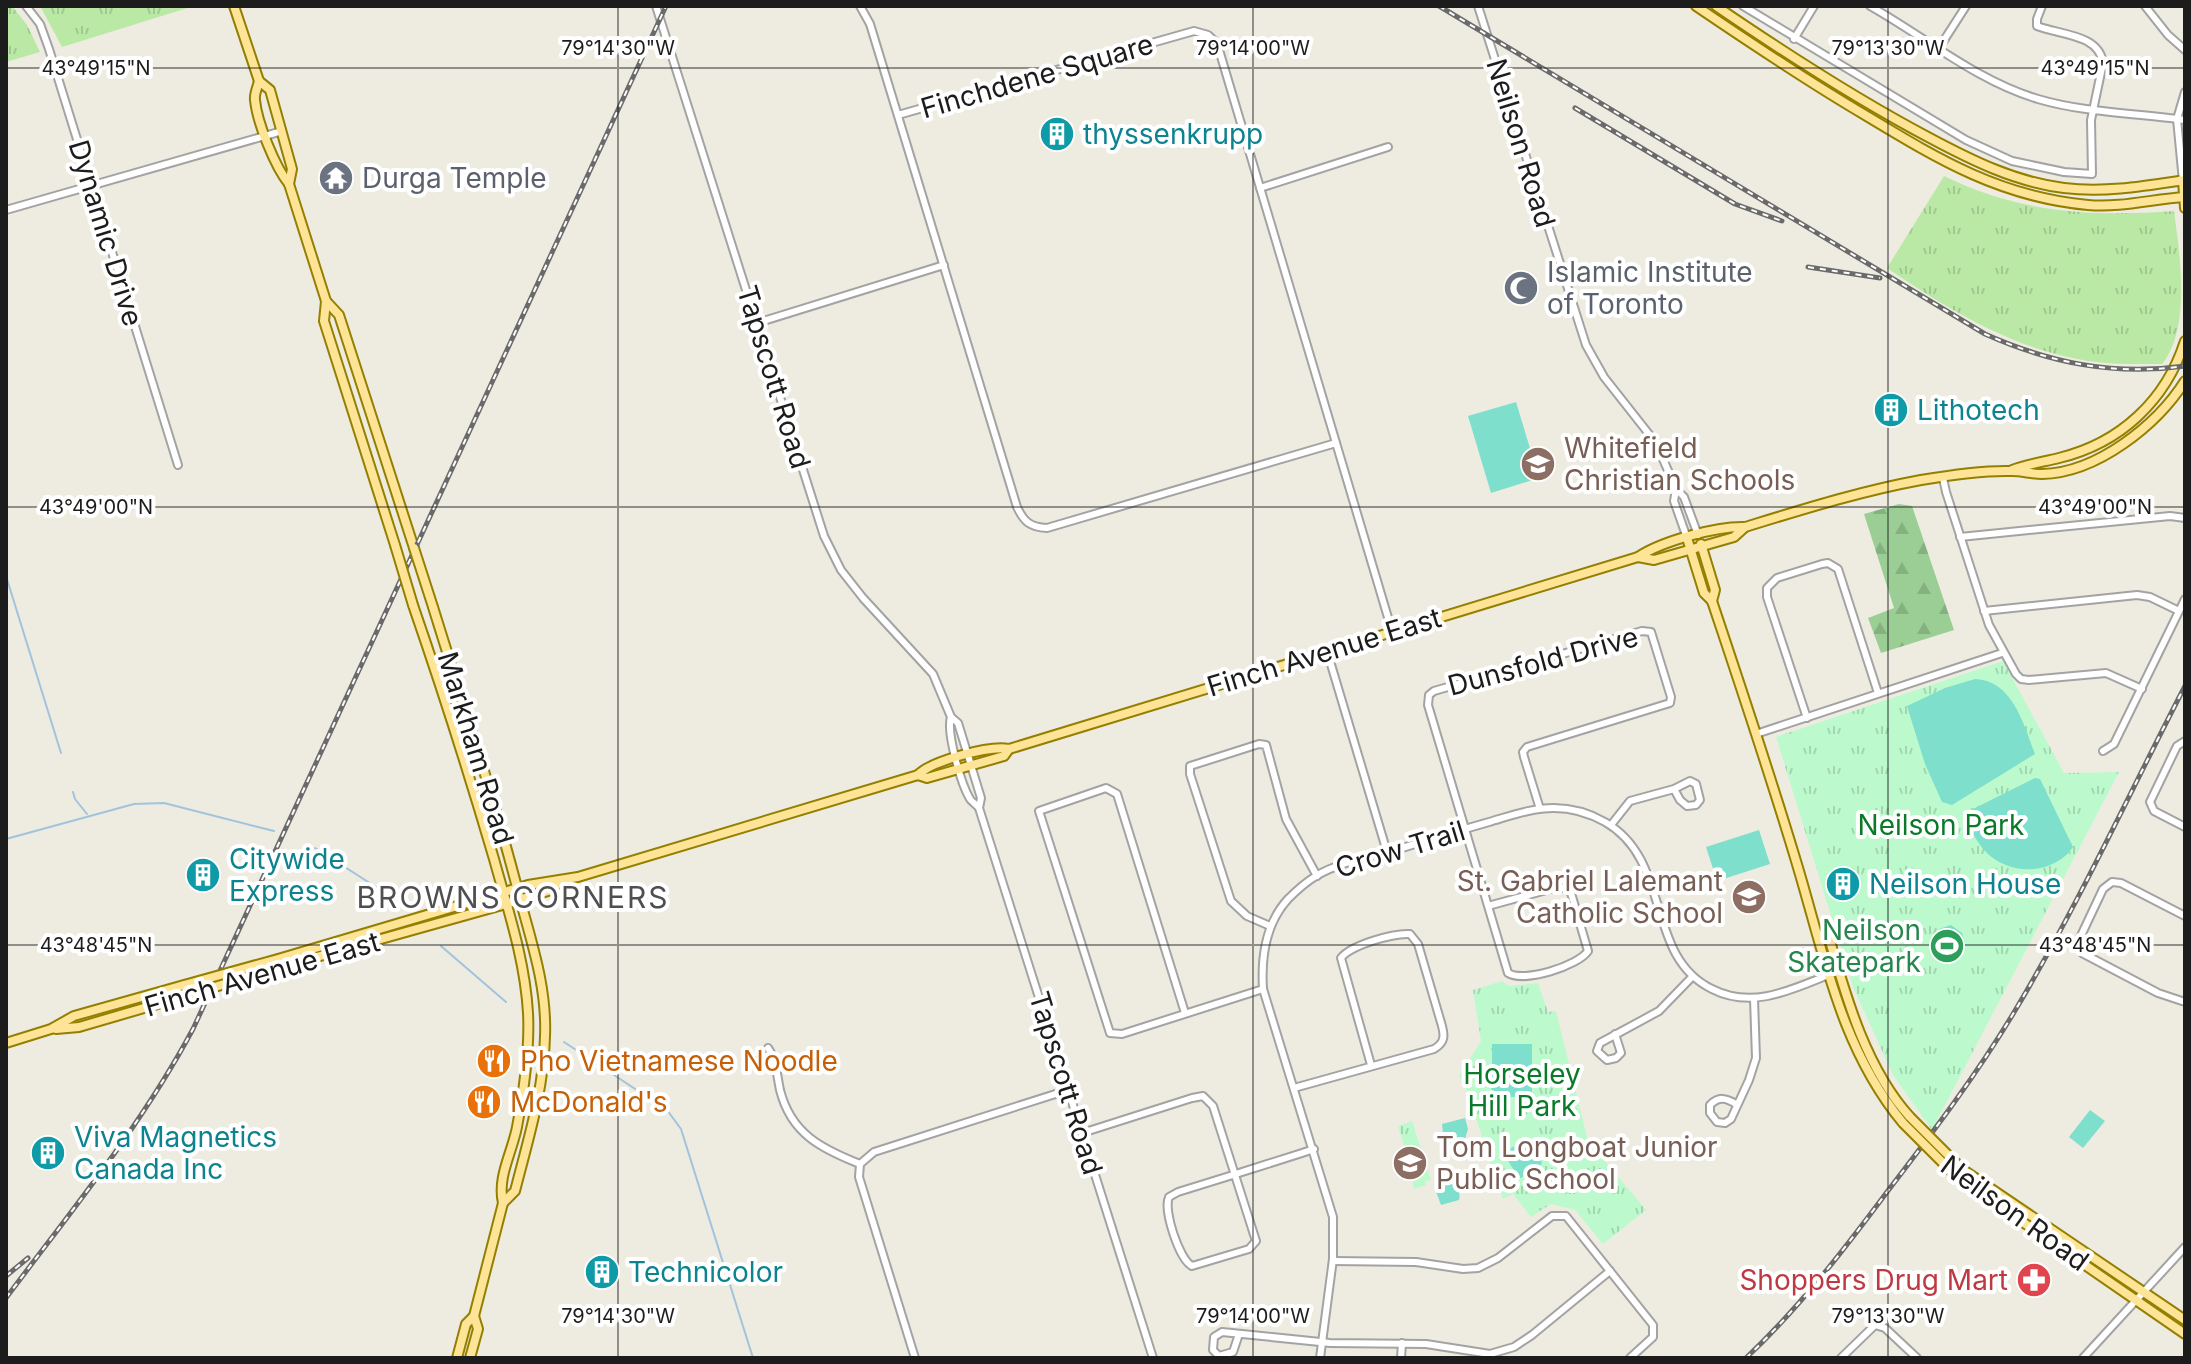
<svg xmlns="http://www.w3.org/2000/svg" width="2191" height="1364" viewBox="0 0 2191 1364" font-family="Inter,sans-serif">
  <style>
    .grass { fill: url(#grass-tufts) }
    .forest { fill: url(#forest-firs) }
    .park { fill: url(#park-tufts) }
    .pitch { fill: #7ddfcc }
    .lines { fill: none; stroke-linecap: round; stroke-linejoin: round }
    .stream { stroke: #a1c3dc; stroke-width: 2 }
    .minor-casing { stroke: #a3a3a3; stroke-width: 10 }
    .major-casing { stroke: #947f00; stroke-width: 12 }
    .minor { stroke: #fff; stroke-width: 6 }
    .major { stroke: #fde497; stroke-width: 8 }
    .rail-casing { stroke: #6a6a6a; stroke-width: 5 }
    .rail { stroke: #fff; stroke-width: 2; stroke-dasharray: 6; stroke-linecap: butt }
    .major-bridge-casing { stroke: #947f00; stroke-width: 12; stroke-linecap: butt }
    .major-bridge { stroke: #fde497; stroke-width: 8 }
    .ticks { fill: none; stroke: #1c1c1c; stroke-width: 2; stroke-opacity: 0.45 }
    .labels { text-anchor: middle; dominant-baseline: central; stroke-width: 8; stroke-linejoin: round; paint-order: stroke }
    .street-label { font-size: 28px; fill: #1c1c1c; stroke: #fff }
    .culture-label { font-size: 28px; fill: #0d838f; stroke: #fff; text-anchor: start }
    .worship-label { font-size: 28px; fill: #5b616d; stroke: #fff; text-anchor: start }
    .education-label { font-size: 28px; fill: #785e54; stroke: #fff; text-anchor: start }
    .park-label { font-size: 28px; fill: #0a7a29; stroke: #fff }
    .leisure-label { font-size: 28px; fill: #27864d; stroke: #fff; text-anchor: end }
    .food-label { font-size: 28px; fill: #c56008; stroke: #fff; text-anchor: start }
    .health-label { font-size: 28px; fill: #be3a42; stroke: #fff; text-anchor: end }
    .neighbourhood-label { font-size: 30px; letter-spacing: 2px; fill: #4f4f4f; stroke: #fff }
    .ticks-label { font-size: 20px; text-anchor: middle; fill: #1c1c1c; stroke: #fff; stroke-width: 8; stroke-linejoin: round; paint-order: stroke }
  </style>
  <defs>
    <pattern id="grass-tufts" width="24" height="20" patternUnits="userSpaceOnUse" patternTransform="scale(2)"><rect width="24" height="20" fill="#bae9a6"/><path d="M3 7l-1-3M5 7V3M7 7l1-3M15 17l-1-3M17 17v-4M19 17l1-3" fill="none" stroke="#9fc78e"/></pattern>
    <pattern id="forest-firs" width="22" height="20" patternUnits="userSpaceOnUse" patternTransform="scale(2)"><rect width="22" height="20" fill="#9bce95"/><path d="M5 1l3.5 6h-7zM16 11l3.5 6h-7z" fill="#85b080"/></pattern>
    <pattern id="park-tufts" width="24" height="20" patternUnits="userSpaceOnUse" patternTransform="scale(2)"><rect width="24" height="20" fill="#bcfacd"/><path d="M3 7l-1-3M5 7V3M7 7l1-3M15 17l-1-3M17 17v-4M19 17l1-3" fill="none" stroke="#a1d6af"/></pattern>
  </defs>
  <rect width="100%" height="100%" fill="#eeece1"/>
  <g class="grass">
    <polygon points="6,6 12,6 27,25 40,52 6,62"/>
    <polygon points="40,6 194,6 62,47"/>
    <path d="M1944,176c76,37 147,41 230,35 6,44 17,118 -12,153 -25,0 -50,1 -74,-3 -75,-12 -139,-51 -201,-93z"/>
  </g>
  <polygon class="forest" points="1899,504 1912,506 1954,630 1881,653 1868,618 1894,608 1864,514"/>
  <g class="park">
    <polygon points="2003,661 2064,773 2119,772 1932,1130 1893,1075 1853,987 1776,737"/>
    <polygon points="1502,981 1509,986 1538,983 1548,1012 1556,1011 1588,1141 1646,1210 1603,1244 1575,1210 1551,1204 1531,1217 1513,1194 1503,1199 1465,1086 1459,1076 1481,1041 1473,990"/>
    <polygon points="1412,1121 1431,1180 1425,1182 1426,1185 1414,1189 1412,1183 1415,1181 1398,1126"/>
  </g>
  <g class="pitch">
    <polygon points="1516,402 1539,478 1491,493 1468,416"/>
    <path d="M1975,679c38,1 49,47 60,75l-83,51 -10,-3 -17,-38 -18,-58 38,-18z"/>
    <path d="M2035,778l5,1 33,68c-19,28 -63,29 -86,6 -11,-11 -17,-25 -24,-39z"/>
    <polygon points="1759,830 1770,864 1717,881 1706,847"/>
    <polygon points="1951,925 1962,933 1965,943 1951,963 1929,950 1939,929"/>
    <rect x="1492" y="1044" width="40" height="53"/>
    <polygon points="2090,1110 2105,1121 2083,1148 2069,1137"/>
    <polygon points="1465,1118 1468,1129 1465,1139 1458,1144 1450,1143 1443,1134 1442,1124"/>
    <polygon points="1523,1144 1538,1152 1542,1163 1538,1168 1519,1179 1506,1157 1512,1147"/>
    <path d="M1442,1183c11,-3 20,6 17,17l-18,5 -6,-16z"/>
  </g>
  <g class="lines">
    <g class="stream">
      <polyline points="6,576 61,753"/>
      <polyline points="73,792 75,799 87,814"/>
      <polyline points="6,839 134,804 164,803 274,831"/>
      <polyline points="315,848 387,894"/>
      <polyline points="441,946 506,1002"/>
      <polyline points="564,1042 667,1110 681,1129 753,1358"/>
    </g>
    <g class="minor-casing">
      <g id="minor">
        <polyline points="26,6 40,24 49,49 178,465"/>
        <polyline points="656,6 824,536 841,570 863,598 933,674 951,717 958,723 981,798 979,808 1153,1358"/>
        <path d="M860,6l10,18 147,483c7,15 13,20 30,21l289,-85"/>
        <polyline points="1478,6 1586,345 1604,377 1656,443 1676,489 1684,497 1698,535"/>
        <path d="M1743,6l223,134 46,21 52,11 28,2 -1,-54 12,-57c-4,-29 -43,-28 -66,-37v-7l5,-13"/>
        <path d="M1870,6c55,31 107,75 168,93 47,14 99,14 147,21"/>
        <polyline points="2145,6 2168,35 2185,50"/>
        <polyline points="1794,39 1814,6"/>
        <polyline points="1939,48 1966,6"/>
        <polyline points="898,115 1194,31 1208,35 1217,43 1392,631"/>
        <polyline points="2183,181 2177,119 2185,92"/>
        <polyline points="1260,188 1388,147"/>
        <polyline points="6,210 282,131"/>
        <polyline points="757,323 944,265"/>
        <polyline points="1943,478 1946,492 1989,625 2016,674 2021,679 2029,680 2106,673 2142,689"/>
        <polyline points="1676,489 1674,501 1687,538"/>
        <polyline points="1960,537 2170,516 2185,518"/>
        <polyline points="1984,611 2137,595 2150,597 2179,611"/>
        <polyline points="1327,651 1387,852"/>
        <path d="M951,717c-5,15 10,67 19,82 1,2 8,7 9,9"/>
        <polyline points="1807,718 1767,597 1767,588 1777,578 1822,564 1828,563 1838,569 1878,693"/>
        <polyline points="1756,734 2002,653"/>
        <polyline points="2185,741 2177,746 2150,802 2154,811 2185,827"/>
        <polyline points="2103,751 2114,744 2185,599"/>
        <polyline points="1611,825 1630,801 1674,789 1690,781 1696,784 1700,800 1696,805 1687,806 1680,800 1674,789"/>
        <path d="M1488,906l66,-18h11l6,5 17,58c-10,15 -64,32 -80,22l-80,-268 1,-10 5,-4 208,-60 9,1 20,65 -1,6 -143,44 -4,5 1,5 16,52"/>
        <polyline points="2185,916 2121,883 2112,882 2103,889 2078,942 2082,953 2158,993 2185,1002"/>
        <polyline points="1270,926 1247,916 1231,901 1190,774 1190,766 1259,744 1266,745 1286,819 1317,876"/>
        <polyline points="1185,1013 1117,794 1106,788 1039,811 1110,1033 1122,1034 1263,989"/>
        <polyline points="1615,1034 1621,1053 1616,1058 1607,1060 1597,1051 1600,1043 1659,1011 1692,977"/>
        <path d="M768,1048c8,11 9,28 12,42 11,44 42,59 80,74"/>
        <path d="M1294,1088l140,-39c10,-6 11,-12 8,-23l-24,-82 -8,-10c-17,-1 -59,11 -69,24l30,107"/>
        <path d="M1736,1104c-10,-6 -17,-8 -26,1v8l7,9 8,1 6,-4 18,-39 7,-22 -2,-59"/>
        <path d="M1082,1133l110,-35 11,-2 10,10 43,135 -7,8 -57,17c-13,-7 -29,-56 -23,-69l9,-5 58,-18 6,-2 60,-19 12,-4"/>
        <polyline points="1333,1261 1416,1262 1463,1269 1478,1268 1498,1258 1552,1216 1566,1216 1653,1325 1653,1337 1630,1358"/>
        <polyline points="1239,1334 1233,1352 1219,1356 1213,1350 1214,1337 1222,1332 1330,1343 1426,1344 1490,1354 1514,1347 1532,1335 1610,1271"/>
        <polyline points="915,1358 859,1177 860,1164 874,1152 1068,1090"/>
        <path d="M1320,1358l13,-99v-42l-70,-228c-2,-32 2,-65 25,-90 8,-8 18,-17 28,-23 23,-14 55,-19 80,-26 31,-10 62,-19 93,-28 21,-6 42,-14 65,-14 18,0 35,5 51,14 68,39 39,134 107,167 41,21 81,0 121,-16"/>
        <polyline points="1401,1358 1402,1343"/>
        <polyline points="1841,1358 1875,1325 1885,1328 1917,1358"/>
        <polyline points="2083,1358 2185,1247"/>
      </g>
    </g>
    <g class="major-casing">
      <g id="major">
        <polyline points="234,6 259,81 270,90 292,169 289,184"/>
        <path d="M1696,6c56,38 111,75 169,109 73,44 135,82 223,90 32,3 65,-6 97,-8"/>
        <path d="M1716,6c69,47 138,92 212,131 43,23 87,45 136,51 41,5 81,-2 121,-8"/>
        <path d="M259,81c-1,5 -5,13 -4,19 2,22 20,67 34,84l37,117 -2,20 71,224"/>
        <polyline points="2183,181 2185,208"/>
        <polyline points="326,301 339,315 414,548"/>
        <path d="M2012,470c16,-6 31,-8 47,-12 62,-15 107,-58 126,-117"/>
        <path d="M1687,538l17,55 8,8c29,87 58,173 84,260 28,92 44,186 107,262"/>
        <polyline points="1701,544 1715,590 1712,601"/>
        <polyline points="1638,557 1654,560 1734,537 1745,527"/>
        <path d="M413,605c29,84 56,169 81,254 14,51 31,101 34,154 2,37 -4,77 -11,114 -5,26 -20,50 -14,76l-29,113 4,13 -8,29"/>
        <path d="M433,607c30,97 62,194 87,292 12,45 27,89 25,137 -1,53 -17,104 -30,155l-12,12"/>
        <path d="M918,775c13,-14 72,-30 91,-26l629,-192c24,-16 79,-31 107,-30 59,-18 116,-36 176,-47 29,-5 62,-10 91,-9 10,0 20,3 30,3 55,-1 115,-49 143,-93"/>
        <path d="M1819,935l11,6c17,59 37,129 80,176"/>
        <polyline points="278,959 528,885 578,877 918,775 927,778 1004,756 1009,749"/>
        <polyline points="281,967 506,904 548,891 562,881"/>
        <polyline points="56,1029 79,1027 185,996"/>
        <polyline points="6,1043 51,1029 74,1016 184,985"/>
        <polyline points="1962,1169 2185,1320"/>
        <polyline points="1956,1176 2185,1334"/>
        <polyline points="457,1358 466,1324 474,1316"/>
      </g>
    </g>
    <use href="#minor" class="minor"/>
    <use href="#major" class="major"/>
    <g class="rail-casing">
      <g id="rail">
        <path d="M1439,6l546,328c65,29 129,42 200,32"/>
        <polyline points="1575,108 1735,204 1782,221"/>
        <polyline points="1808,267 1880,278"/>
        <polyline points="6,1276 28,1258"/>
        <path d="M6,1298c66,-88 135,-172 187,-269l473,-1023"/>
        <path d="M1746,1358c53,-50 97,-107 141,-166 46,-60 91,-119 129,-183 62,-104 113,-215 169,-323"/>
      </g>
    </g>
    <use href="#rail" class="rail"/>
    <g class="major-bridge-casing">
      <g id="major-bridge">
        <polyline points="395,545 413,605"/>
        <polyline points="414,548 433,607"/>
        <polyline points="184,985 278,959"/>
        <polyline points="185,996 281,967"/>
        <polyline points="1910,1117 1962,1169"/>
        <polyline points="1903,1123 1956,1176"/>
      </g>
    </g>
    <use href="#major-bridge" class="major-bridge"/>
  </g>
  <path class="ticks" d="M618,6v1352M1253,6v1352M1888,6v1352M6,68h2179M6,507h2179M6,945h2179"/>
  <defs>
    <g id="building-disc" transform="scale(1.8)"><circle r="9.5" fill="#0f9aa8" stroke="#fff"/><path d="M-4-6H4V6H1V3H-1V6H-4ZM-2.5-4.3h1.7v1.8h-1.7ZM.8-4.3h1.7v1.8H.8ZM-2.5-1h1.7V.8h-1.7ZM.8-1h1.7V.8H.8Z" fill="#fff"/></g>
    <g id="temple-disc" transform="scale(1.8)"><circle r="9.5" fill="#6b7280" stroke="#fff"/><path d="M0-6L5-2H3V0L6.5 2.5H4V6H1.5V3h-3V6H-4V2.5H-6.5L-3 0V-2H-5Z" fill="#fff"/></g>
    <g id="mosque-disc" transform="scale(1.8)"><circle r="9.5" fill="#6b7280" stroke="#fff"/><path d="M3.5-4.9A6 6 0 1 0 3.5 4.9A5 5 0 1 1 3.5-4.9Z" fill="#fff"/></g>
    <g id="school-disc" transform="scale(1.8)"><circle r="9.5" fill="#8d6e63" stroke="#fff"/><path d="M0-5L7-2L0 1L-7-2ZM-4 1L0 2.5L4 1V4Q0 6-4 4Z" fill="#fff"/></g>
    <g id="stadium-disc" transform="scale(1.8)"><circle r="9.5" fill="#2e9e5b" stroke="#fff"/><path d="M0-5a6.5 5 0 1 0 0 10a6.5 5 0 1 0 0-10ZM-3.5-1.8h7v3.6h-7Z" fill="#fff"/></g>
    <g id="restaurant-disc" transform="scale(1.8)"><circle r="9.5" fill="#e8710a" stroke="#fff"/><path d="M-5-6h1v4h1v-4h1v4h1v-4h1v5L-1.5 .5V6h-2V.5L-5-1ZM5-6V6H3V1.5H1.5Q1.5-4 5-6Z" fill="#fff"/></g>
    <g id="pharmacy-disc" transform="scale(1.8)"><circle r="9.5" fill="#e0444e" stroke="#fff"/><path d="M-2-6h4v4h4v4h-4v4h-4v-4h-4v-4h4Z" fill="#fff"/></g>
  </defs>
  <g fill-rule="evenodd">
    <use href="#building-disc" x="1057" y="134"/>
    <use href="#temple-disc" x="336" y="178"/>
    <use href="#mosque-disc" x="1521" y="288"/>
    <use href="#building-disc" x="1891" y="410"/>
    <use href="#school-disc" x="1538" y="464"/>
    <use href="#building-disc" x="203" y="875"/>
    <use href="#building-disc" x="1843" y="884"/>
    <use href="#school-disc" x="1749" y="897"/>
    <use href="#stadium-disc" x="1947" y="946"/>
    <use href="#restaurant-disc" x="494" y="1061"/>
    <use href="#restaurant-disc" x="484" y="1102"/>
    <use href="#building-disc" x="48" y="1153"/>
    <use href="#school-disc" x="1410" y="1163"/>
    <use href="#building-disc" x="602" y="1272"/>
    <use href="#pharmacy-disc" x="2034" y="1280"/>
  </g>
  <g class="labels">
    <g class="street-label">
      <text transform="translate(1037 76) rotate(-16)">Finchdene Square</text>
      <text transform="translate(1521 143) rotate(73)">Neilson Road</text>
      <text transform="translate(106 233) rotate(73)">Dynamic Drive</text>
      <text transform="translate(774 377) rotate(73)">Tapscott Road</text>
      <text transform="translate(1324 652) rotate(-17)">Finch Avenue East</text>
      <text transform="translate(1543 661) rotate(-15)">Dunsfold Drive</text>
      <text transform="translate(476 748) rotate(73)">Markham Road</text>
      <text transform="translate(1400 849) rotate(-17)">Crow Trail</text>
      <text transform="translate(262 974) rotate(-16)">Finch Avenue East</text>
      <text transform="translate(1066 1083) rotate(73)">Tapscott Road</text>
      <text transform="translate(2015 1213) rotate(36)">Neilson Road</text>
    </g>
    <g class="culture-label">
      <text x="1083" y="134">thyssenkrupp</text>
      <text x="1917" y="410">Lithotech</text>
      <text x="229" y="859">Citywide<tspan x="229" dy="32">Express</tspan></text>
      <text x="1869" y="884">Neilson House</text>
      <text x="74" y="1137">Viva Magnetics<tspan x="74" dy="32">Canada Inc</tspan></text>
      <text x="628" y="1272">Technicolor</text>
    </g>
    <g class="worship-label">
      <text x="362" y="178">Durga Temple</text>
      <text x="1547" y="272">Islamic Institute<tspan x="1547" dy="32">of Toronto</tspan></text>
    </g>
    <g class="education-label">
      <text x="1564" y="448">Whitefield<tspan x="1564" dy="32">Christian Schools</tspan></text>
      <text x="1723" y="881" text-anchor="end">St. Gabriel Lalemant<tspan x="1723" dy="32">Catholic School</tspan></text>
      <text x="1436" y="1147">Tom Longboat Junior<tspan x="1436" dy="32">Public School</tspan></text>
    </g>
    <g class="park-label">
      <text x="1941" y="825">Neilson Park</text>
      <text x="1522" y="1074">Horseley<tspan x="1522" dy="32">Hill Park</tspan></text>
    </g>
    <g class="leisure-label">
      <text x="1921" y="930">Neilson<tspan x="1921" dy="32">Skatepark</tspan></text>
    </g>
    <g class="food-label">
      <text x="520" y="1061">Pho Vietnamese Noodle</text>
      <text x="510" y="1102">McDonald's</text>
    </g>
    <g class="health-label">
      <text x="2008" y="1280">Shoppers Drug Mart</text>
    </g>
    <g class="neighbourhood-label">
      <text x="513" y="897">BROWNS CORNERS</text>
    </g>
  </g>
  <g class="ticks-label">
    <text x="618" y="55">79°14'30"W</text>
    <text x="1253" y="55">79°14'00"W</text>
    <text x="1888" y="55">79°13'30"W</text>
    <text x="96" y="75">43°49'15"N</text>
    <text x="2095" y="75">43°49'15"N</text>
    <text x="96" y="514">43°49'00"N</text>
    <text x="2095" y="514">43°49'00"N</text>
    <text x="96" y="952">43°48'45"N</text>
    <text x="2095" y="952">43°48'45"N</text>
    <text x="618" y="1323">79°14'30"W</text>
    <text x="1253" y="1323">79°14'00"W</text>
    <text x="1888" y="1323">79°13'30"W</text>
  </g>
  <rect width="2191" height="1364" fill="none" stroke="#1c1c1c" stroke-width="16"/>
</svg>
